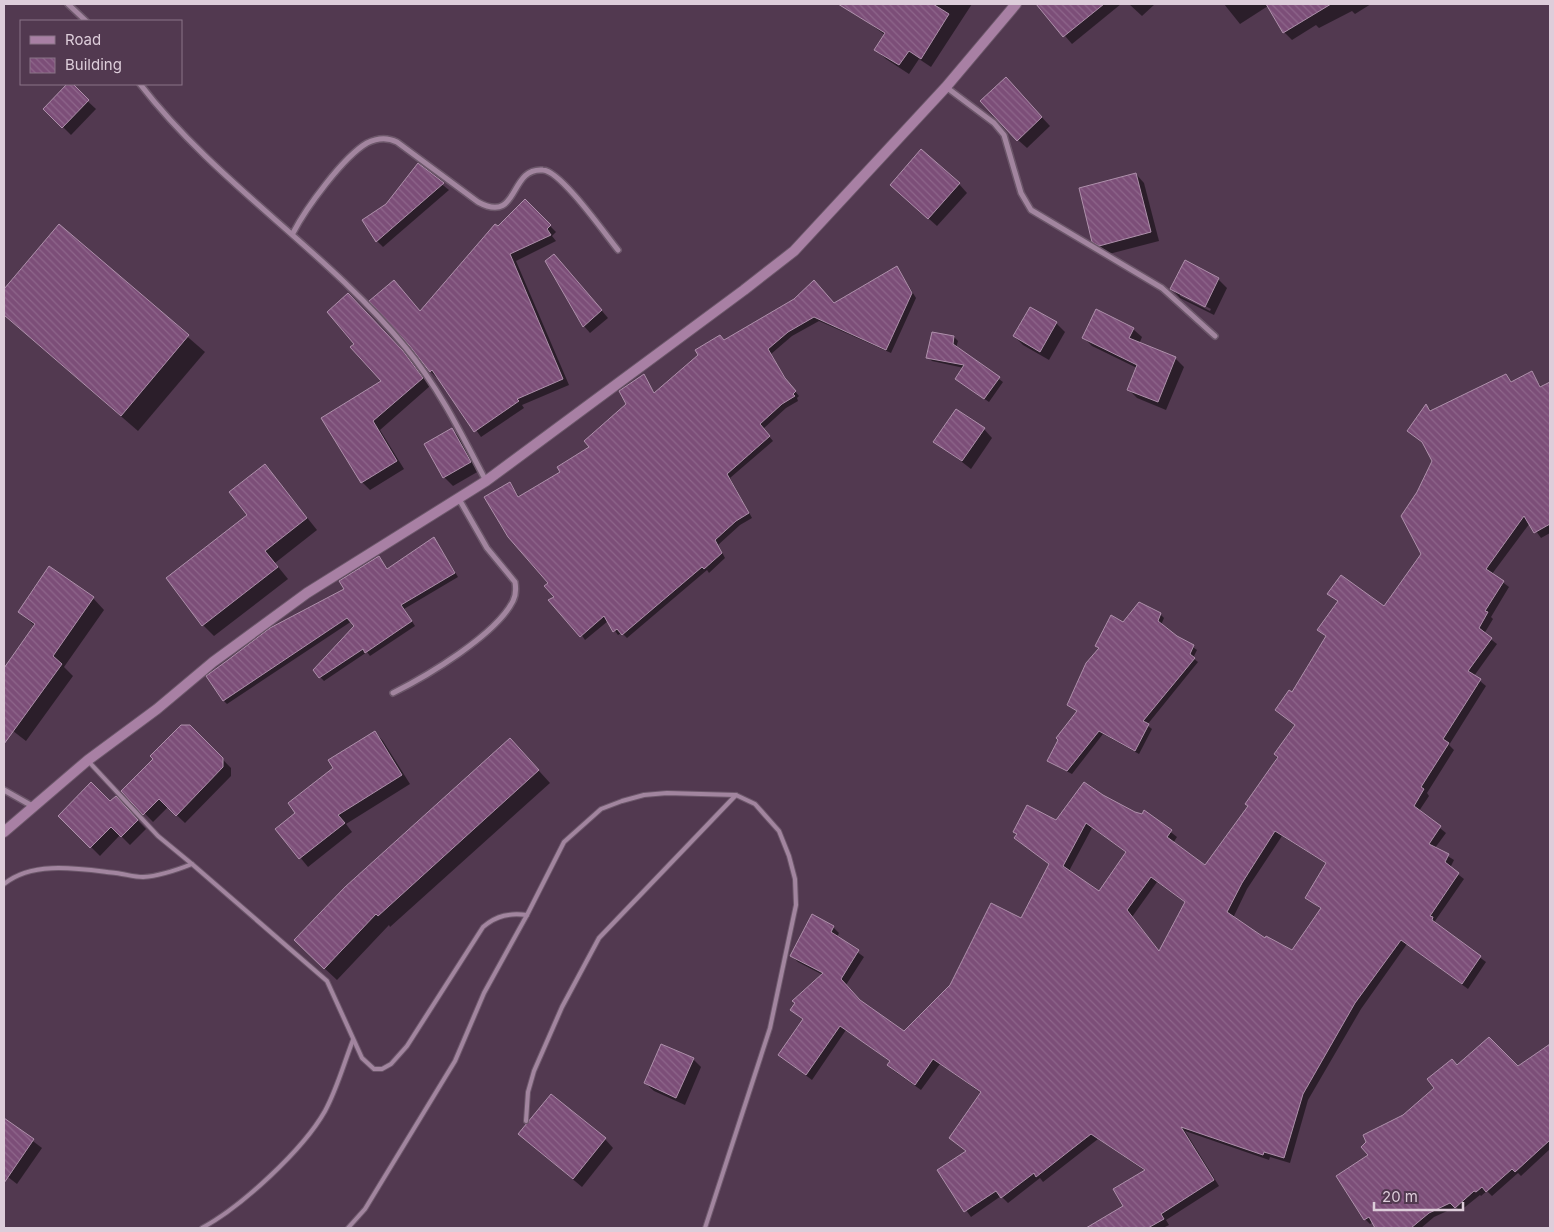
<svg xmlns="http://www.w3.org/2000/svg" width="1554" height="1232" viewBox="0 0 1554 1232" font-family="Inter,sans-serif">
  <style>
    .shadow { fill: #0007; fill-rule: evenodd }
    .building { fill: url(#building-back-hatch); stroke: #ae90ab; fill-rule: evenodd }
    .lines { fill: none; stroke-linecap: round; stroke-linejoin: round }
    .lane-casing { stroke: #6c576a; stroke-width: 6 }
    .street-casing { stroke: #6c576a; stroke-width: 8 }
    .secondary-casing { stroke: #6c576a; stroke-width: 12 }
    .lane { stroke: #a2859f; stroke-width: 4 }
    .street { stroke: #a2859f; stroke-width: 5 }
    .secondary { stroke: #a880a4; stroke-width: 10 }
  </style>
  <defs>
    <pattern id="building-back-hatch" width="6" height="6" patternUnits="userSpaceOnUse" patternTransform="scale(1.25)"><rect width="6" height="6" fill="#7c4e78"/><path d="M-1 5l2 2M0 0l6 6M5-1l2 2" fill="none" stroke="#8e668b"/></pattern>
  </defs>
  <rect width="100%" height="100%" fill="#523950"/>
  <g class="shadow">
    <polygon points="870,4 972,4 931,67 919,59 909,74 886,59 876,50 885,35 861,17"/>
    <polygon points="1042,4 1121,4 1072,44 1039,6"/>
    <polygon points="1129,4 1155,4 1142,16"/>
    <polygon points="1224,4 1371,4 1355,14 1352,11 1319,28 1316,25 1292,40 1284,32 1268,6 1240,24"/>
    <polygon points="69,84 96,109 71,135 45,109"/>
    <polygon points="1014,87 1050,126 1027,148 1018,140"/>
    <polygon points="418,165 449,190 383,247 377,241 387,205"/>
    <polygon points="1136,174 1144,183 1159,241 1109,254 1094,241"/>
    <polygon points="959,184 967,193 937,226 900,193"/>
    <polygon points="525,201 556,232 552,236 556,241 516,261 569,385 522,405 524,408 481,437 438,376 437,378 431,372 410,344 421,312"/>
    <polygon points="59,225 205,352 138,431 4,315 4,291"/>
    <polygon points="561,263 608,318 590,333 584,326"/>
    <polygon points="897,267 916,298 891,353 819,321 792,336 771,354 789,384 799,396 797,398 798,401 786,408 763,429 773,441 730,478 752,518 740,525 718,545 725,558 709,573 707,570 627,638 622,633 618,635 608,621 585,640 556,597 510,483 520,498 562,473 591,447 628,404 643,376 655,393 725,341 834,304"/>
    <path d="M1218,279l9,9 -13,27 -34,-17 -8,-9zM1180,293l31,16 -1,2 -30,-15z"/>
    <polygon points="356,303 410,360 430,386 380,430 404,469 370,490 362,482 323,418 383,381 356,344"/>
    <polygon points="1056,323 1065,332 1049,360 1023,345 1014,336"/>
    <polygon points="1133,329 1142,337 1139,344 1175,358 1184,367 1166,410 1137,398 1129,390 1137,368 1092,346 1084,338"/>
    <polygon points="954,337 958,341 956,348 1003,382 989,402 960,382 964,368 932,361 928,357"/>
    <path d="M1531,372l11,16 8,-5v150l-9,5 -11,-15 -38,51 17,13 -18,30 2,2 -9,15 13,10 -23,32 12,10 -37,59 5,5 -27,43 2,3 -10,15 27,22 -11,15 19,12 -4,8 14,11 -29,42 3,5 48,36 -18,27 -61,-45 -46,65 -53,91 -18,63 -20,-6 -1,3 -84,-29 34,55 -53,34 3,5 -6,3h-75l36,-22 21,-35 -47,-32 -55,43 -3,-4 -32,25 -7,-7 -30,21 -33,-46 29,-19 -17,-14 31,-45 -41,-29 -19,26 -27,-19 -6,-6 3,-3 -45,-32 -34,50 -33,-25 25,-35 -13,-10 32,-35 -25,-13 -6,-6 41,-29 6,6 -2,4 27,20 -18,28 15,17 43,31 118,-113 28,-56 -35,-26 42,-16 45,-26 40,20 3,-4 32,25 -4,6 32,23 44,-60 46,-81 -19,-15 16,-16 35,-56 -8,-8 20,-28 -10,-8 56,13 37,-53 -4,-62 16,-31 -7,-55 5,5 74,-36 7,8zM1092,828l35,25 -28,40 -30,-22zM1282,836l45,28 -20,34 14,11 -29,43 -27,-12 -32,-22 14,-29zM1157,882l29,21 -26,49 -28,-35z"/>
    <polygon points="452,429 460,438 479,471 453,486 444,477"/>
    <polygon points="984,429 992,438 971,469 935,441"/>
    <polygon points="265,465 317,530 275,563 288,579 214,636 203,625 249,515"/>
    <polygon points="434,538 458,577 404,609 415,626 370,656 367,652 324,681 320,677 356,626 352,621 227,704 224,701 379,558 388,570"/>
    <polygon points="93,598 104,610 64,667 73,676 26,741 4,724 4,670 35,626 19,612"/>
    <polygon points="1160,614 1164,618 1161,625 1197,650 1193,658 1198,662 1147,725 1152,729 1139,754 1103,734 1072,774 1053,764 1049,761 1078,712 1068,705 1124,623"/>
    <polygon points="190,726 231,768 231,776 185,823 168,807 153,822 123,791"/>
    <polygon points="375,732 383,741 410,784 346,824 352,832 308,867 277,829 297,814 335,769"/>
    <polygon points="510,739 550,783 390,927 389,925 337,980 307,952"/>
    <polygon points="110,803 124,806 146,829 130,845 120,835 100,856 60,816"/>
    <polygon points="1550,1045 1550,1126 1546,1130 1550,1135 1550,1149 1521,1176 1518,1173 1492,1196 1487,1191 1481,1196 1480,1195 1460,1211 1456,1207 1434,1217 1421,1228 1376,1228 1373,1222 1370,1224 1365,1219 1370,1155 1404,1116 1457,1066 1518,1067"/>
    <polygon points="693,1059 701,1067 685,1105 654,1091 645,1083"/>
    <polygon points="4,1119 42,1148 17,1184 4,1174"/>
    <polygon points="519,1134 605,1139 613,1148 582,1187"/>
  </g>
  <g class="building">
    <polygon points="838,4 933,4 949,14 921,59 909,51 899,65 874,50 885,33"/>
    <polygon points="1036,4 1104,4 1063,37"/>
    <polygon points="1266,4 1331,4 1283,33"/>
    <polygon points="1006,77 1042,117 1017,141 980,101"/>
    <polygon points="67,84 73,84 89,100 62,128 43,109"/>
    <polygon points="921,149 960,183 928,219 890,185"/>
    <polygon points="418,163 444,183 376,242 362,220 386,204"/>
    <polygon points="1136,173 1151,232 1099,246 1092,242 1079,188"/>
    <polygon points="525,199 551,225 547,229 551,235 510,254 563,379 517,399 519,401 474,432 432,370 430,372 409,345 369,301 394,280 420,311 495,224 498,226"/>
    <polygon points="59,224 189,335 121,416 4,315 4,289"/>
    <polygon points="554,254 602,310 583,327 545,261"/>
    <polygon points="1185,260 1219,278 1205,307 1170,289"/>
    <polygon points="897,266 912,293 886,350 814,317 788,332 768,349 785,378 796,391 793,394 795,396 782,404 760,424 770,436 727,474 749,513 736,521 715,540 722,553 704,569 702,567 622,635 617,629 613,632 604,616 580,637 548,600 554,597 544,586 548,583 508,537 484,497 510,482 518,497 560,472 557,467 589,447 584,441 626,404 619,391 644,374 654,393 698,355 695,350 720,335 724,340 794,299 814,280 834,303"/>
    <polygon points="348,293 403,351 423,378 373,421 397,461 361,483 321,418 381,381 350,347 354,344 327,312"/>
    <polygon points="1030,307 1057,322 1040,352 1013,336"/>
    <polygon points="1096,309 1134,328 1129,338 1176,357 1158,402 1127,390 1137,365 1082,338"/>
    <polygon points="932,332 954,336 953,344 1000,377 984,399 955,379 964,365 926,358"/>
    <path d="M1532,371l8,16 10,-5v142l-16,9 -10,-17 -38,53 18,12 -19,30 3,1 -9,16 13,10 -24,33 13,8 -38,60 6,4 -28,44 3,2 -10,17 27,20 -12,18 20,10 -4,8 14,11 -29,43 3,1 -1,3 49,36 -19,28 -61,-44 -46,63 -52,91 -19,64 -20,-6 -1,3 -82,-28 33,53 -53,34 3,5 -16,9h-62l37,-22 -10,-17 32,-19 -54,-36 -55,43 -2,-4 -33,25 -5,-7 -32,21 -27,-42 29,-19 -17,-13 32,-46 -48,-33 -18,26 -28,-20 3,-4 -50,-35 -34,49 -28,-20 25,-36 -13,-9 5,-7 -3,-2 31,-28 -33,-17 22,-42 22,12 -3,6 28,18 -18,29 19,21 44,31 46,-46 41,-82 30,15 28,-54 -35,-26 3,-4 -4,-2 14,-27 29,15 28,-38 19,13 32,17 7,2 2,-4 28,20 -5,7 38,28 43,-59 -3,-2 33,-47 -4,-3 21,-29 -20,-15 14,-20 3,2 34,-56 -9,-6 21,-29 -11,-7 14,-19 43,31 37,-52 -20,-38 16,-24 15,-31 -10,-19 -15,-11 19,-27 4,7 76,-37 5,8zM1086,823l40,29 -27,39 -36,-25zM1275,831l51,32 -21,35 16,10 -29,42 -26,-14 -1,2 -38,-26 15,-29zM1151,877l34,25 -26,49 -32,-41z"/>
    <polygon points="956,409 985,428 962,461 933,442"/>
    <polygon points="452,428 471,462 443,478 424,444"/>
    <polygon points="265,464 307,518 265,551 278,567 202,626 166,578 247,515 229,492"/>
    <polygon points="434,537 455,573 401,605 412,621 365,653 363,649 319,678 313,670 354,626 347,618 223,701 206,676 228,660 270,628 344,589 339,581 379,556 387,569"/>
    <polygon points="49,566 94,597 53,656 62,664 4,744 4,668 35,624 18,612"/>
    <polygon points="1139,602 1161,613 1158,621 1177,636 1194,645 1190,654 1195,658 1143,721 1149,724 1135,751 1099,731 1067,771 1047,761 1058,740 1056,738 1077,711 1067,705 1086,663 1099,648 1095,646 1111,615 1123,622"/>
    <polygon points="181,725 190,725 223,758 223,767 176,816 159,799 143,815 121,791 153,759 150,756"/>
    <polygon points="375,731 402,775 338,815 345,823 299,859 275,829 295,813 288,803 333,768 328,760"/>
    <polygon points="510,738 539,770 378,916 376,914 324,969 294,940 345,887"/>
    <polygon points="91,782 110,801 116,796 138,820 121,837 111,827 90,848 58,816"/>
    <polygon points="1489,1037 1518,1066 1550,1044 1550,1140 1515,1172 1512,1169 1486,1192 1482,1187 1476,1192 1474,1191 1455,1208 1450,1203 1429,1213 1411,1228 1375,1228 1369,1217 1364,1220 1336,1176 1368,1155 1361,1147 1366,1142 1363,1135 1403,1115 1434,1088 1427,1079 1452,1059 1457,1065"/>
    <polygon points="661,1044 694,1058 676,1098 644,1083"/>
    <polygon points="551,1094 606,1138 573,1179 518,1134"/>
    <polygon points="4,1118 34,1139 4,1183"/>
  </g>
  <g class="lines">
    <g class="lane-casing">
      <g id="lane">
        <polyline points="89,762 158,836 192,864"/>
        <path d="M4,884c29,-24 77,-15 112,-11 9,1 18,4 27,4 17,-1 34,-7 49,-13l135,117 35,77 12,11h8l9,-5 16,-18 76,-119c14,-12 27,-14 44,-12l-43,78 -29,68 -90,148 -17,19"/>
        <polyline points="527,915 564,842 601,809 622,801 644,795 667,793 736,795 755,804 779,831 789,856 795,879 796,905 770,1028 705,1228"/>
        <polyline points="526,1121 528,1092 534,1071 562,1007 599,938 736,795"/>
        <path d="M202,1228c39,-21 101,-78 123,-117 12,-22 19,-48 28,-71"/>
      </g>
    </g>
    <g class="street-casing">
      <g id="street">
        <polyline points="68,4 86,21"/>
        <path d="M140,84c77,100 187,167 266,264 33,40 56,87 80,133"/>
        <polyline points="946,87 994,123 1004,135 1021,193 1031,210 1162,288 1215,336"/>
        <path d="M293,233c13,-25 50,-76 74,-90 10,-5 20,-6 30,-1l81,60c42,23 30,-35 65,-32 18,1 62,64 75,80"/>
        <path d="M393,693c34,-17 103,-58 120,-92 3,-6 3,-13 2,-19l-28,-34 -28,-49"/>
        <polyline points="4,790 34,807"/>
      </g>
    </g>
    <g class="secondary-casing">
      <polyline id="secondary" points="4,832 88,760 157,709 213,662 307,593 486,481 744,290 794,251 946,87 1016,4"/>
    </g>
    <use href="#lane" class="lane"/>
    <use href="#street" class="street"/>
    <use href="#secondary" class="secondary"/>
  </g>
  <rect width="1554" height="1232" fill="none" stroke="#ddcdda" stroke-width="10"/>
  <rect x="20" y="20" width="162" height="65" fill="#523950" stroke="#8a7487"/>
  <rect x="30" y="36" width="25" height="8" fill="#a880a4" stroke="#8a7487"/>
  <text x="65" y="45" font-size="15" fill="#ddcdda">Road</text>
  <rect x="30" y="58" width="25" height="15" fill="url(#building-back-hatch)" stroke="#8a7487"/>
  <text x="65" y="70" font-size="15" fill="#ddcdda">Building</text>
  <path d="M1374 1202v8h89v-8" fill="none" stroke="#ddcdda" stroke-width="2.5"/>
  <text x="1382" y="1202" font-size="15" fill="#ddcdda" stroke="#523950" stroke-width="4" paint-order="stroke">20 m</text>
</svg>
